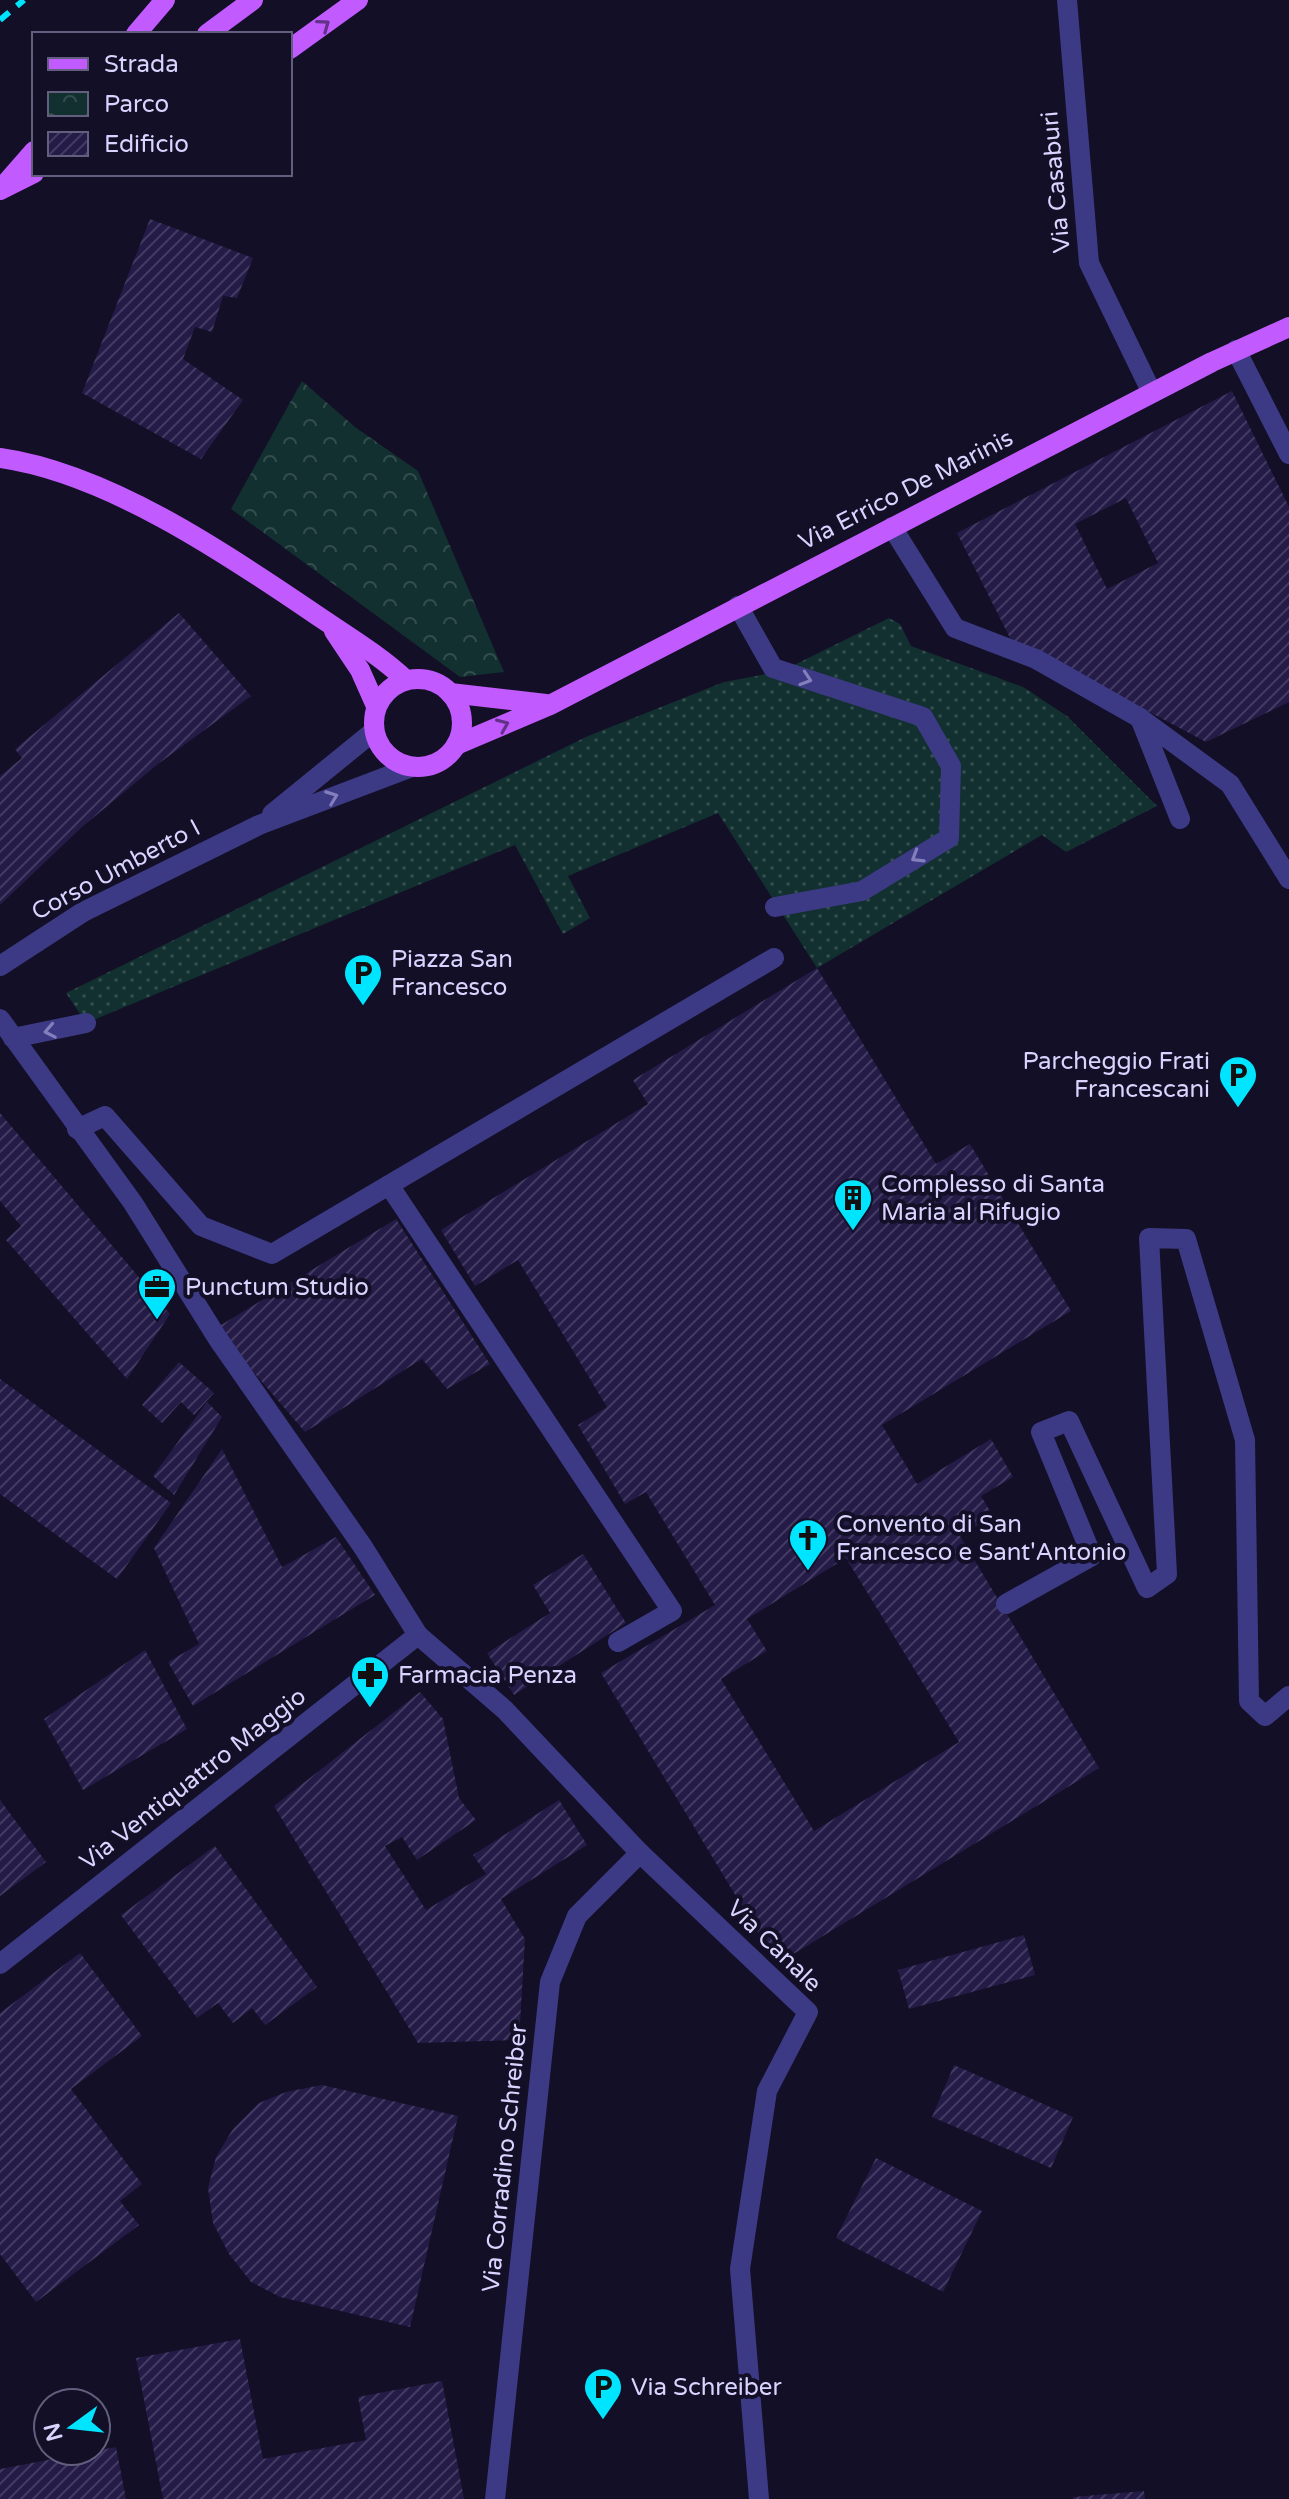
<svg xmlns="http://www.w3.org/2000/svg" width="1289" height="2499" viewBox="0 0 1289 2499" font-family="'Varela Round',sans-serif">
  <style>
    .park { fill: url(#park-crowns) }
    .garden { fill: url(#garden-dots) }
    .building { fill: url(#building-hatch); fill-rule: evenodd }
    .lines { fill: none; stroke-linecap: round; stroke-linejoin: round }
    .minor { stroke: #3d3a85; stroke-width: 20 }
    .major { stroke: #c25bff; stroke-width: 20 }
    .rail { stroke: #00e5ff; stroke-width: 6; stroke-dasharray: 12 10; stroke-linecap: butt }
    .major-bridge { stroke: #c25bff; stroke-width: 20 }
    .oneway { stroke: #623188 }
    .oneway2 { stroke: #837fbc }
    .labels { text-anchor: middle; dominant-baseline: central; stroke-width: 8; stroke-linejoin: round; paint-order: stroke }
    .street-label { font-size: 24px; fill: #d9d4ff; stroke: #130f26 }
    .poi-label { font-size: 24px; fill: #d9d4ff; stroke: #130f26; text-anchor: start }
  </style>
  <defs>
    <pattern id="park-crowns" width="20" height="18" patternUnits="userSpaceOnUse" patternTransform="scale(2)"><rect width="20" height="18" fill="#12302f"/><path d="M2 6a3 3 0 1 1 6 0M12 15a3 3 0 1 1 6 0" fill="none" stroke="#344d4e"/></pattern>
    <pattern id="garden-dots" width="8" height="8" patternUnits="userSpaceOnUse" patternTransform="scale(2)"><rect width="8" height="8" fill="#12302f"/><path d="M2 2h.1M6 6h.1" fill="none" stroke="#344d4e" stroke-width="1.8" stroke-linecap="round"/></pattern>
    <pattern id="building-hatch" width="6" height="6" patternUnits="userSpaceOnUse" patternTransform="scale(2)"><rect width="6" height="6" fill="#241b47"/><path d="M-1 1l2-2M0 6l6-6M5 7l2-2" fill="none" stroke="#433b63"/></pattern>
  </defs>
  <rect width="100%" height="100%" fill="#130f26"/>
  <polygon class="park" points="302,381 355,427 418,471 504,672 460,677 231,509"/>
  <polygon class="garden" points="889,618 900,624 911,646 1023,687 1067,716 1157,806 1066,852 1042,835 817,968 718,813 568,876 590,918 563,934 515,845 86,1023 66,993 588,736 724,682 782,671"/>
  <g class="building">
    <polygon points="150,219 253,258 237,298 223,296 212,332 195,327 183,359 243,400 201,459 82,393"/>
    <path d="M1232,391l57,116v195l-83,40 -196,-104 -53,-105zM1126,498l32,65 -51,26 -32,-65z"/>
    <polygon points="179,613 251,696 158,764 82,827 0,905 0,776 22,758 15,749"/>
    <path d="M817,968l119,196 34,-20 101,167 -189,114 35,59 74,-45 22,38 -32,19 12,20 -33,20 139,232 -322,196 -176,-291 114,-68 -69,-113 -21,12 -47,-79 29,-18 -89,-147 -43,26 -34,-56 207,-126 -15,-24zM846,1558l113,184 -145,89 -93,-152 46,-28 -20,-32z"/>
    <polygon points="0,1113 170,1314 127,1379 6,1240 21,1226 0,1201"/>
    <polygon points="396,1219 490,1364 447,1389 422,1359 305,1432 216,1328"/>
    <polygon points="179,1362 214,1393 194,1415 181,1402 162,1423 142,1405"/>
    <polygon points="0,1379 171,1503 117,1579 0,1494"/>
    <polygon points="207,1402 222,1417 174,1495 153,1476"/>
    <polygon points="222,1449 282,1567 336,1537 375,1595 193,1706 168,1662 199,1644 154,1548"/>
    <polygon points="583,1554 626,1623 514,1695 487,1653 550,1613 533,1585"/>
    <polygon points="145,1650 187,1729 83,1790 44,1719"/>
    <polygon points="420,1692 443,1719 459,1798 476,1820 417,1860 402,1837 385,1846 426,1910 486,1874 473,1855 559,1800 587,1845 501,1899 525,1939 519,2040 418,2043 274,1806"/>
    <polygon points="0,1800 46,1862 0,1896"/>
    <polygon points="215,1846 317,1987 265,2025 252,2008 233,2023 218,2003 197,2018 121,1915"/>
    <polygon points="1024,1935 1035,1975 909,2009 898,1970"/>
    <polygon points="80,1953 142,2036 71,2089 142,2184 120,2201 139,2225 36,2302 0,2254 0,2013"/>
    <polygon points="954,2065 1073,2117 1051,2168 932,2117"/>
    <polygon points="322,2085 458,2116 410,2327 280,2297 251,2282 229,2254 213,2223 208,2188 216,2157 233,2129 259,2103 286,2092"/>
    <polygon points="876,2158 982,2211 943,2292 836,2238"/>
    <polygon points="240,2339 263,2459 366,2440 358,2397 442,2381 464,2499 163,2499 136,2358"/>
    <polygon points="116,2447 126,2499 0,2499 0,2469"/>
    <polygon points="1144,2491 1145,2499 1073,2499 1073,2497"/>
  </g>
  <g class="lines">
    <g class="minor">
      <polyline points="1067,0 1089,263 1152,393"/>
      <polyline points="1236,350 1289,454"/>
      <polyline points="892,527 955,628 1036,659 1140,718 1230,784 1289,879"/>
      <polyline points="738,606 773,668 923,717 951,766 949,838 862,891 775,907"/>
      <polyline points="1140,718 1180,819"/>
      <polyline points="272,814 374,731"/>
      <polyline points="0,966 83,912 259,825 412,767"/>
      <polyline points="0,1019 133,1203 218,1339 363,1547 418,1635 505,1710 640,1853 808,2012 767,2091 740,2269 759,2499"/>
      <polyline points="13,1038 86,1023"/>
      <polyline points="77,1129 105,1116 201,1226 272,1254 774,958"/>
      <polyline points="389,1185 672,1611 618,1642"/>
      <polyline points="1006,1604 1092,1556 1041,1432 1069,1421 1147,1588 1167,1574 1149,1238 1186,1239 1245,1440 1249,1701 1265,1716 1289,1696"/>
      <polyline points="0,1964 418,1635"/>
      <polyline points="495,2499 550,1982 577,1916 640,1853"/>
    </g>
    <g class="major">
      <polyline points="136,34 165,0"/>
      <polyline points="207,34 253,0"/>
      <polyline points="290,49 358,0"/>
      <polyline points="0,190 34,151"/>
      <path d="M0,458c106,15 224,94 312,154 32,22 65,41 94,68"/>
      <polyline points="334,631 360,670 376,706"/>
      <circle cx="418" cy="723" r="44"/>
      <polyline points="450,693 546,704"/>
      <polyline points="456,745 550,705 1212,362 1289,327"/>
    </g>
    <polyline class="rail" points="0,20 24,0"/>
    <polyline class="major-bridge" points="0,190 34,173"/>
  </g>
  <defs><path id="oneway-chevron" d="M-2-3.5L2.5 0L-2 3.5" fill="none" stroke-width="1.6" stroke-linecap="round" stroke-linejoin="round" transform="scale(2)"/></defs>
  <g class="oneway">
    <use href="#oneway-chevron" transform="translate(324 25) rotate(-36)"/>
    <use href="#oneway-chevron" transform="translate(503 725) rotate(-23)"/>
  </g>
  <g class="oneway2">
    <use href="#oneway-chevron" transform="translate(806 679) rotate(18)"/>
    <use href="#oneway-chevron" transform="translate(332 797) rotate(-21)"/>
    <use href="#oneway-chevron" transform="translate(917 857) rotate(148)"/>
    <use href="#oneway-chevron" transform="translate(50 1031) rotate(169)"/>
  </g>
  <defs>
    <g id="parking-pin" transform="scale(2)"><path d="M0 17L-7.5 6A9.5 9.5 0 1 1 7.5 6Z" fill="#00e5ff" stroke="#130f26"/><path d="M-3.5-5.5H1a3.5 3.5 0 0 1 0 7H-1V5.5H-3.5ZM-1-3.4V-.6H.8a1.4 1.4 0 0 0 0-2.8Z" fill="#111"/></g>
    <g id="building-pin" transform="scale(2)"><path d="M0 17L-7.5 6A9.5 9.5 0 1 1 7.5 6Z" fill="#00e5ff" stroke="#130f26"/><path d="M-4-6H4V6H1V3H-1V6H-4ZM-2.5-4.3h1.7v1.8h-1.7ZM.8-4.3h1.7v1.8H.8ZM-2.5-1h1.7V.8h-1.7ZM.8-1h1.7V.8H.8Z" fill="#111"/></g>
    <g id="office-pin" transform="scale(2)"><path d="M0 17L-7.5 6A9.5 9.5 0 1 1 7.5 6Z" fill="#00e5ff" stroke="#130f26"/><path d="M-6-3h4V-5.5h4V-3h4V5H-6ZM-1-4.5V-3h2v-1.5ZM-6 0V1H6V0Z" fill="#111"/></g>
    <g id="church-pin" transform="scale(2)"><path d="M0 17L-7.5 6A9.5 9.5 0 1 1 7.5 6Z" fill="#00e5ff" stroke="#130f26"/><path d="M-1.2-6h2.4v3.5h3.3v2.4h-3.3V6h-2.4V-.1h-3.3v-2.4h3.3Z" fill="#111"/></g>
    <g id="pharmacy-pin" transform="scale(2)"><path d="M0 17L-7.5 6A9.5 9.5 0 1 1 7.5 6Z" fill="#00e5ff" stroke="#130f26"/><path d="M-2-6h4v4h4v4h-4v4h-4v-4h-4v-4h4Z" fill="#111"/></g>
  </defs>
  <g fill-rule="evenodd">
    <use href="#parking-pin" x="363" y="973"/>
    <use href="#parking-pin" x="1238" y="1075"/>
    <use href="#building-pin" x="853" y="1198"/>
    <use href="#office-pin" x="157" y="1287"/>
    <use href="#church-pin" x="808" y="1538"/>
    <use href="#pharmacy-pin" x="370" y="1675"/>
    <use href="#parking-pin" x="603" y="2387"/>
  </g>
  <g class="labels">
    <g class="street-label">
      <text transform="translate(1056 182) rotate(-95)">Via Casaburi</text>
      <text transform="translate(906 490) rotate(-27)">Via Errico De Marinis</text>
      <text transform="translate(116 870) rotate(-28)">Corso Umberto I</text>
      <text transform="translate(193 1779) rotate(-38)">Via Ventiquattro Maggio</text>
      <text transform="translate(774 1946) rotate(44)">Via Canale</text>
      <text transform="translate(505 2158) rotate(-84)">Via Corradino Schreiber</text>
    </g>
    <g class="poi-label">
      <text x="391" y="959">Piazza San<tspan x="391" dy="28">Francesco</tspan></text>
      <text x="1210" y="1061" text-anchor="end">Parcheggio Frati<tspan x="1210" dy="28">Francescani</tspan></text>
      <text x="881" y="1184">Complesso di Santa<tspan x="881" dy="28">Maria al Rifugio</tspan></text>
      <text x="185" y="1287">Punctum Studio</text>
      <text x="836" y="1524">Convento di San<tspan x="836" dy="28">Francesco e Sant'Antonio</tspan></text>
      <text x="398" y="1675">Farmacia Penza</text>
      <text x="631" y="2387">Via Schreiber</text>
    </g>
  </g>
  <rect x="32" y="32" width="260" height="144" fill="#130f26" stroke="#625e7d" stroke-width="2"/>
  <rect x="48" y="58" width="40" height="12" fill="#c25bff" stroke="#625e7d" stroke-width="2"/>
  <text x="104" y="72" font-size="24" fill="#d9d4ff">Strada</text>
  <rect x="48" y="92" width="40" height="24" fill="url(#park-crowns)" stroke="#625e7d" stroke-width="2"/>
  <text x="104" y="112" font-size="24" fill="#d9d4ff">Parco</text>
  <rect x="48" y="132" width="40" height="24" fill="url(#building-hatch)" stroke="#625e7d" stroke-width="2"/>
  <text x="104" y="152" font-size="24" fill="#d9d4ff">Edificio</text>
  <g transform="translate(72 2427) rotate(255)"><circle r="38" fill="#130f26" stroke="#625e7d" stroke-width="2"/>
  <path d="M0-6L14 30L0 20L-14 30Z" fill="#00e5ff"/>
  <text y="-12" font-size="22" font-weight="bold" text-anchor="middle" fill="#d9d4ff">N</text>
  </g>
</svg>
